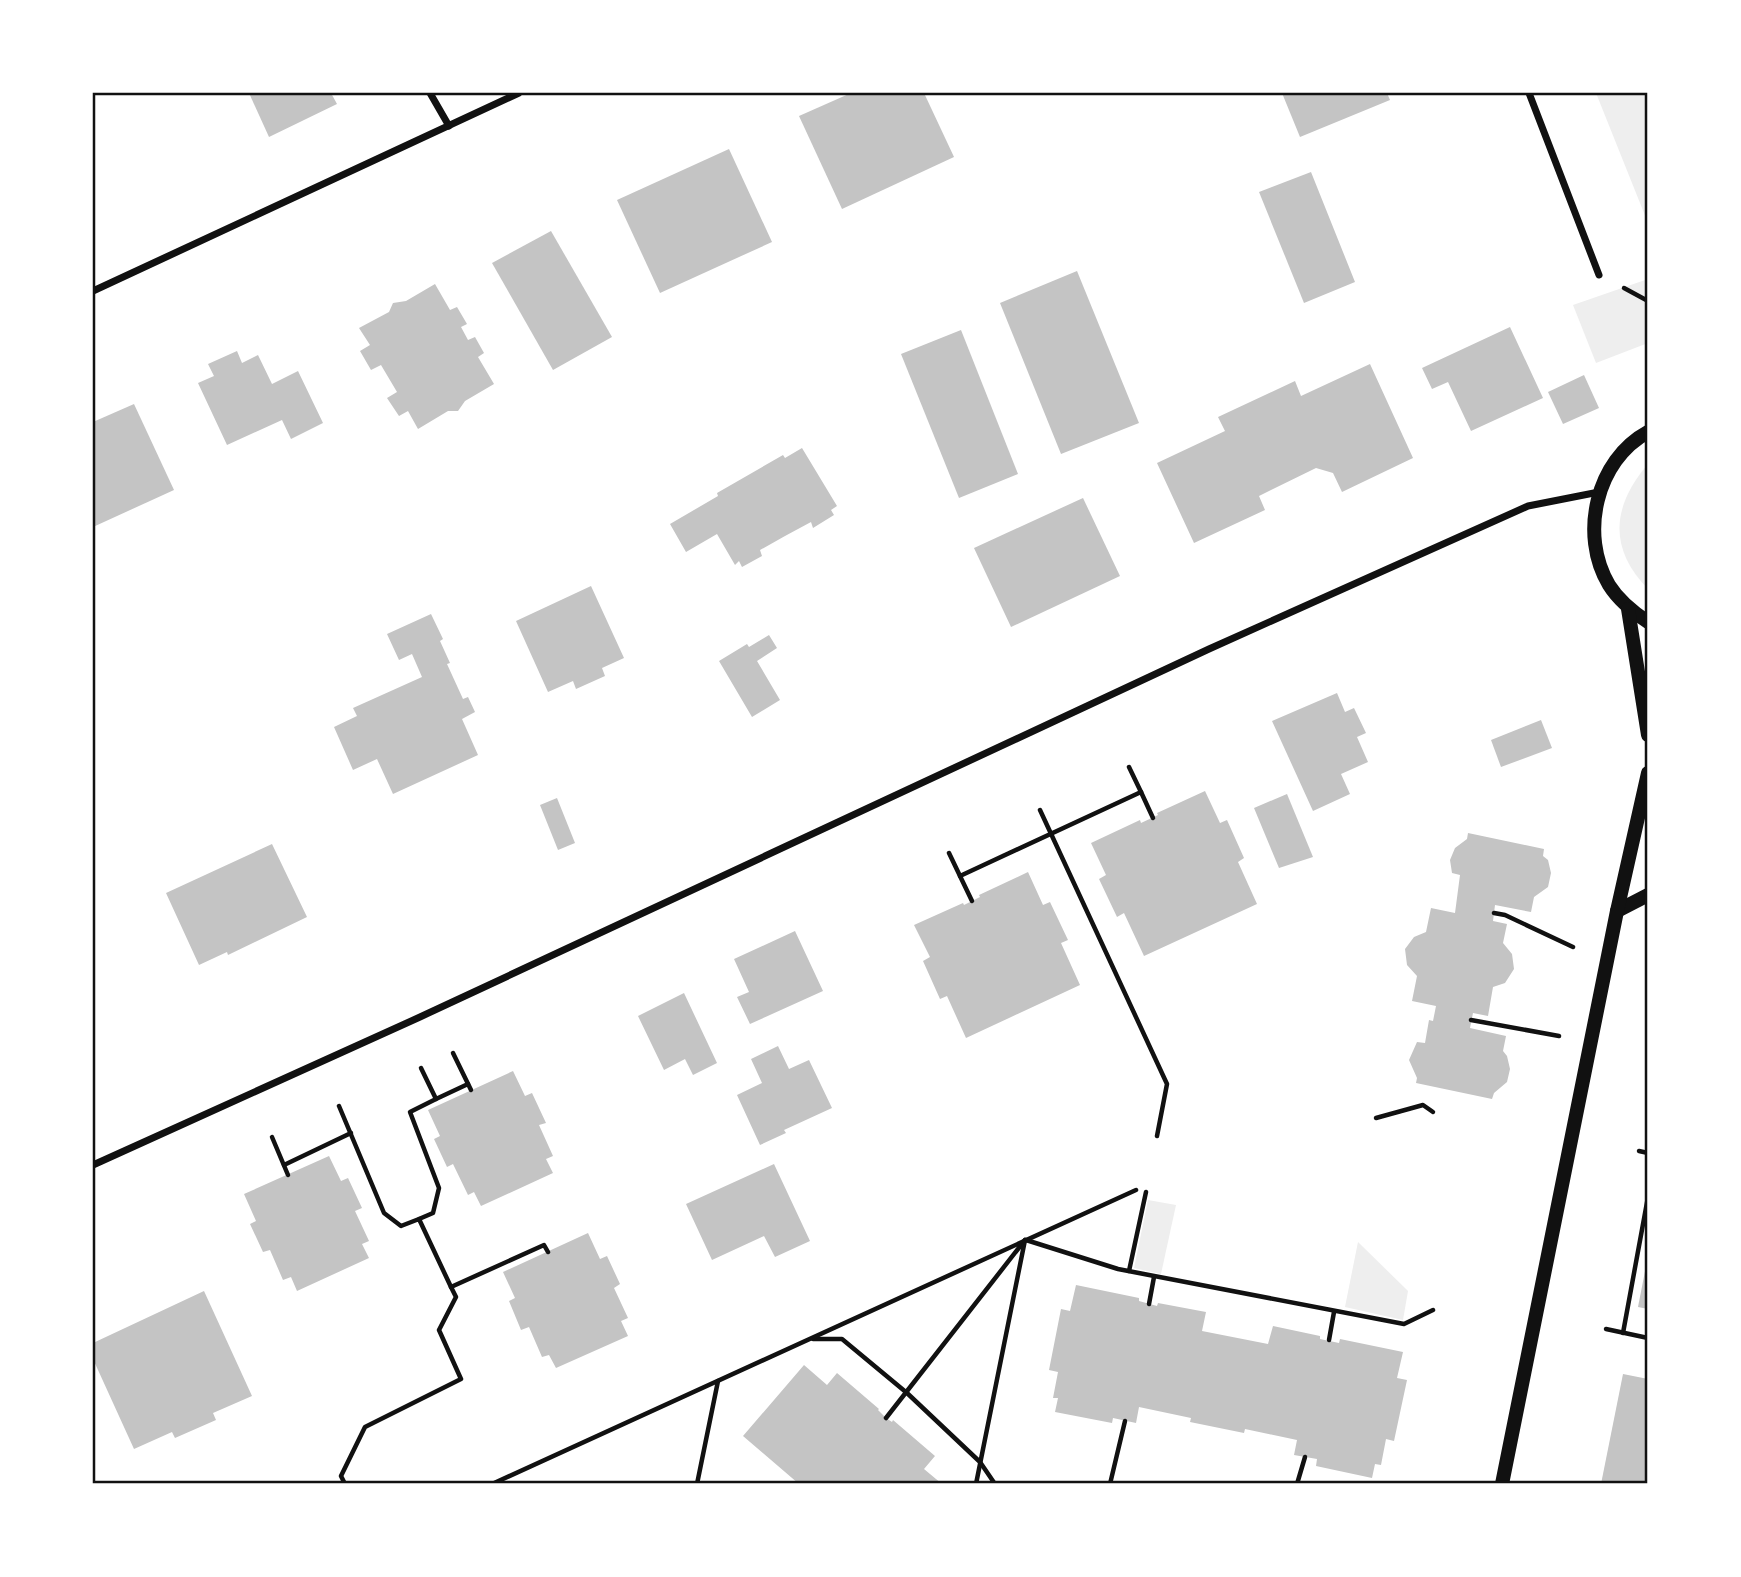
<svg xmlns="http://www.w3.org/2000/svg" width="1741" height="1577" viewBox="0 0 1741 1577" font-family="Rubik,sans-serif">
  <style>
    .green { fill: #eee }
    .building { fill: #c4c4c4 }
    .lines { fill: none; stroke-linecap: round; stroke-linejoin: round }
    .path { stroke: #111; stroke-width: 4.5 }
    .minor { stroke: #111; stroke-width: 7 }
    .secondary { stroke: #111; stroke-width: 14 }
    .neatline { fill: none; stroke: #111; stroke-width: 2.5 }
  </style>
  <rect width="100%" height="100%" fill="#fff"/>
  <g class="green">
    <polygon points="1596,93 1648,93 1648,223"/>
    <polygon points="1648,279 1648,343 1596,363 1573,305"/>
    <path d="M1648,464v125c-40,-41 -36,-83 0,-125z"/>
    <polygon points="1148,1200 1176,1205 1161,1274 1134,1268"/>
    <polygon points="1358,1242 1408,1291 1403,1320 1345,1307"/>
  </g>
  <g class="building">
    <polygon points="249,93 331,93 337,104 269,137"/>
    <polygon points="851,93 924,93 954,157 842,209 799,116"/>
    <polygon points="1282,93 1387,93 1390,100 1300,137"/>
    <polygon points="729,149 772,242 660,293 617,200"/>
    <polygon points="1311,172 1355,282 1304,303 1259,192"/>
    <polygon points="551,231 612,337 553,370 492,263"/>
    <polygon points="1077,271 1139,423 1061,454 1000,303"/>
    <polygon points="435,284 450,310 457,307 467,324 461,327 468,340 475,337 484,353 478,357 494,384 465,401 458,411 448,411 418,429 408,411 399,416 387,398 397,392 381,365 371,370 360,351 370,345 359,328 389,312 393,303 406,301"/>
    <polygon points="1510,327 1543,398 1471,431 1448,382 1432,389 1422,368"/>
    <polygon points="961,330 1018,474 959,498 901,354"/>
    <polygon points="237,351 242,363 258,355 272,384 298,371 323,423 291,439 282,420 227,445 198,383 214,376 208,364"/>
    <polygon points="1370,364 1413,458 1342,492 1333,473 1316,468 1259,496 1265,510 1194,543 1157,463 1225,431 1218,417 1295,381 1301,396"/>
    <polygon points="1584,375 1599,408 1563,424 1548,392"/>
    <polygon points="134,404 174,490 93,527 93,422"/>
    <polygon points="802,448 837,506 831,510 834,515 813,528 811,522 785,536 760,550 762,556 742,567 739,561 735,565 717,534 686,552 670,524 718,496 717,493 783,455 785,458"/>
    <polygon points="1083,498 1120,576 1011,627 974,548"/>
    <polygon points="591,586 624,658 602,668 605,676 576,689 573,681 548,692 516,621"/>
    <polygon points="431,614 443,639 440,641 450,663 447,664 463,699 468,697 475,712 462,719 478,755 393,794 377,759 353,770 334,727 357,716 353,708 422,677 412,654 399,660 387,634"/>
    <polygon points="769,635 777,648 757,661 780,700 752,717 719,661 747,644 749,647"/>
    <polygon points="1337,693 1345,712 1354,708 1366,733 1357,737 1368,762 1341,774 1350,794 1313,811 1272,721"/>
    <polygon points="1541,720 1552,748 1501,767 1491,740"/>
    <polygon points="1205,791 1220,823 1227,820 1244,858 1238,862 1257,904 1144,956 1124,913 1117,917 1099,879 1106,875 1091,843 1140,820 1141,823 1158,815 1157,813"/>
    <polygon points="1287,794 1313,857 1279,868 1254,808"/>
    <polygon points="557,798 575,843 558,850 540,805"/>
    <polygon points="1468,833 1544,849 1543,856 1548,860 1551,873 1548,887 1534,897 1531,912 1495,905 1493,921 1507,924 1503,943 1512,954 1514,969 1505,983 1493,987 1488,1016 1473,1013 1470,1028 1506,1036 1503,1051 1507,1056 1510,1069 1507,1082 1494,1093 1492,1099 1416,1083 1417,1078 1409,1060 1417,1042 1425,1043 1429,1020 1433,1021 1436,1006 1412,1001 1417,976 1407,965 1405,949 1414,937 1426,932 1431,908 1455,913 1460,875 1452,873 1450,860 1455,848 1467,839"/>
    <polygon points="272,844 307,917 228,955 227,952 199,965 166,893"/>
    <polygon points="1028,872 1043,905 1050,902 1068,940 1061,943 1080,985 966,1038 947,996 940,999 923,961 930,957 914,925 963,903 964,905 980,897 979,895"/>
    <polygon points="795,931 823,991 750,1024 737,997 749,992 734,959"/>
    <polygon points="684,993 717,1063 693,1075 685,1059 664,1070 638,1016"/>
    <polygon points="778,1046 789,1069 809,1060 832,1108 784,1130 786,1133 760,1145 737,1095 762,1083 751,1059"/>
    <polygon points="513,1071 525,1096 532,1093 546,1123 539,1125 553,1156 546,1159 553,1173 481,1206 474,1192 468,1195 453,1164 447,1167 434,1139 440,1136 428,1110"/>
    <polygon points="329,1156 341,1181 348,1178 362,1208 355,1211 369,1241 362,1244 369,1258 297,1291 291,1277 283,1280 270,1250 263,1252 250,1224 256,1221 244,1194"/>
    <polygon points="774,1164 810,1241 775,1257 764,1236 712,1260 686,1204"/>
    <polygon points="588,1233 600,1259 607,1256 620,1284 614,1288 628,1318 621,1321 628,1336 556,1368 549,1355 542,1357 529,1327 521,1330 509,1301 515,1298 503,1272"/>
    <polygon points="1647,1261 1648,1261 1648,1309 1638,1307"/>
    <polygon points="1076,1285 1139,1298 1139,1301 1157,1306 1158,1303 1206,1312 1202,1331 1268,1344 1273,1326 1320,1336 1320,1339 1339,1343 1340,1339 1403,1352 1397,1378 1407,1380 1394,1441 1386,1439 1381,1465 1375,1464 1372,1478 1316,1466 1317,1459 1294,1455 1297,1440 1245,1429 1244,1433 1190,1422 1191,1418 1139,1407 1136,1423 1113,1418 1112,1423 1055,1412 1058,1398 1053,1398 1058,1372 1049,1370 1061,1309 1070,1311"/>
    <polygon points="204,1291 252,1396 213,1413 216,1420 175,1438 172,1432 134,1449 93,1359 93,1343"/>
    <polygon points="804,1365 827,1385 837,1373 879,1409 878,1410 886,1418 892,1422 893,1420 935,1456 924,1469 942,1484 799,1484 743,1436"/>
    <polygon points="1623,1374 1648,1379 1648,1484 1601,1484"/>
  </g>
  <g class="lines">
    <g class="path">
      <polyline points="1624,288 1648,301"/>
      <polyline points="1141,792 1153,818"/>
      <polyline points="1040,810 1167,1084 1157,1136"/>
      <polyline points="949,853 960,876 1141,792 1129,767"/>
      <polyline points="960,876 972,901"/>
      <polyline points="1494,913 1505,915 1573,947"/>
      <polyline points="1471,1020 1559,1036"/>
      <polyline points="453,1053 471,1090"/>
      <polyline points="436,1099 468,1084"/>
      <polyline points="339,1106 384,1213 401,1226 419,1219 451,1287 456,1297 439,1330 461,1379 365,1427 341,1476 345,1484"/>
      <polyline points="1376,1118 1423,1105 1433,1112"/>
      <polyline points="272,1137 288,1175"/>
      <polyline points="1639,1151 1648,1153"/>
      <polyline points="284,1165 351,1133"/>
      <polyline points="419,1219 433,1213 439,1188 410,1112 436,1099 421,1068"/>
      <polyline points="1026,1240 1118,1269 1404,1324 1433,1310"/>
      <polyline points="1129,1271 1146,1192"/>
      <polyline points="451,1287 544,1245 548,1252"/>
      <polyline points="1149,1304 1154,1277"/>
      <polyline points="1606,1329 1648,1338"/>
      <polyline points="1623,1333 1648,1197"/>
      <polyline points="813,1339 842,1339 907,1393 980,1462 995,1484"/>
      <polyline points="1329,1340 1334,1312"/>
      <polyline points="886,1418 1025,1240"/>
      <polyline points="492,1484 1136,1190"/>
      <polyline points="697,1484 718,1381"/>
      <polyline points="976,1484 1025,1240"/>
      <polyline points="1110,1484 1125,1421"/>
      <polyline points="1297,1484 1305,1457"/>
    </g>
    <g class="minor">
      <polyline points="430,93 449,126"/>
      <polyline points="1529,93 1599,275"/>
      <polyline points="93,291 519,93"/>
      <polyline points="93,1165 420,1017 1209,649 1528,506 1599,492"/>
    </g>
    <g class="secondary">
      <path d="M1648,432c-52,28 -69,103 -39,153 10,16 24,27 39,37"/>
      <polyline points="1628,609 1648,735"/>
      <polyline points="1617,911 1648,895"/>
      <polyline points="1502,1484 1617,911 1648,773"/>
    </g>
  </g>
  <rect width="1741" height="1577" fill="none" stroke="#ffffff" stroke-width="189"/>
  <rect x="94" y="94" width="1552" height="1388" class="neatline"/>
</svg>
